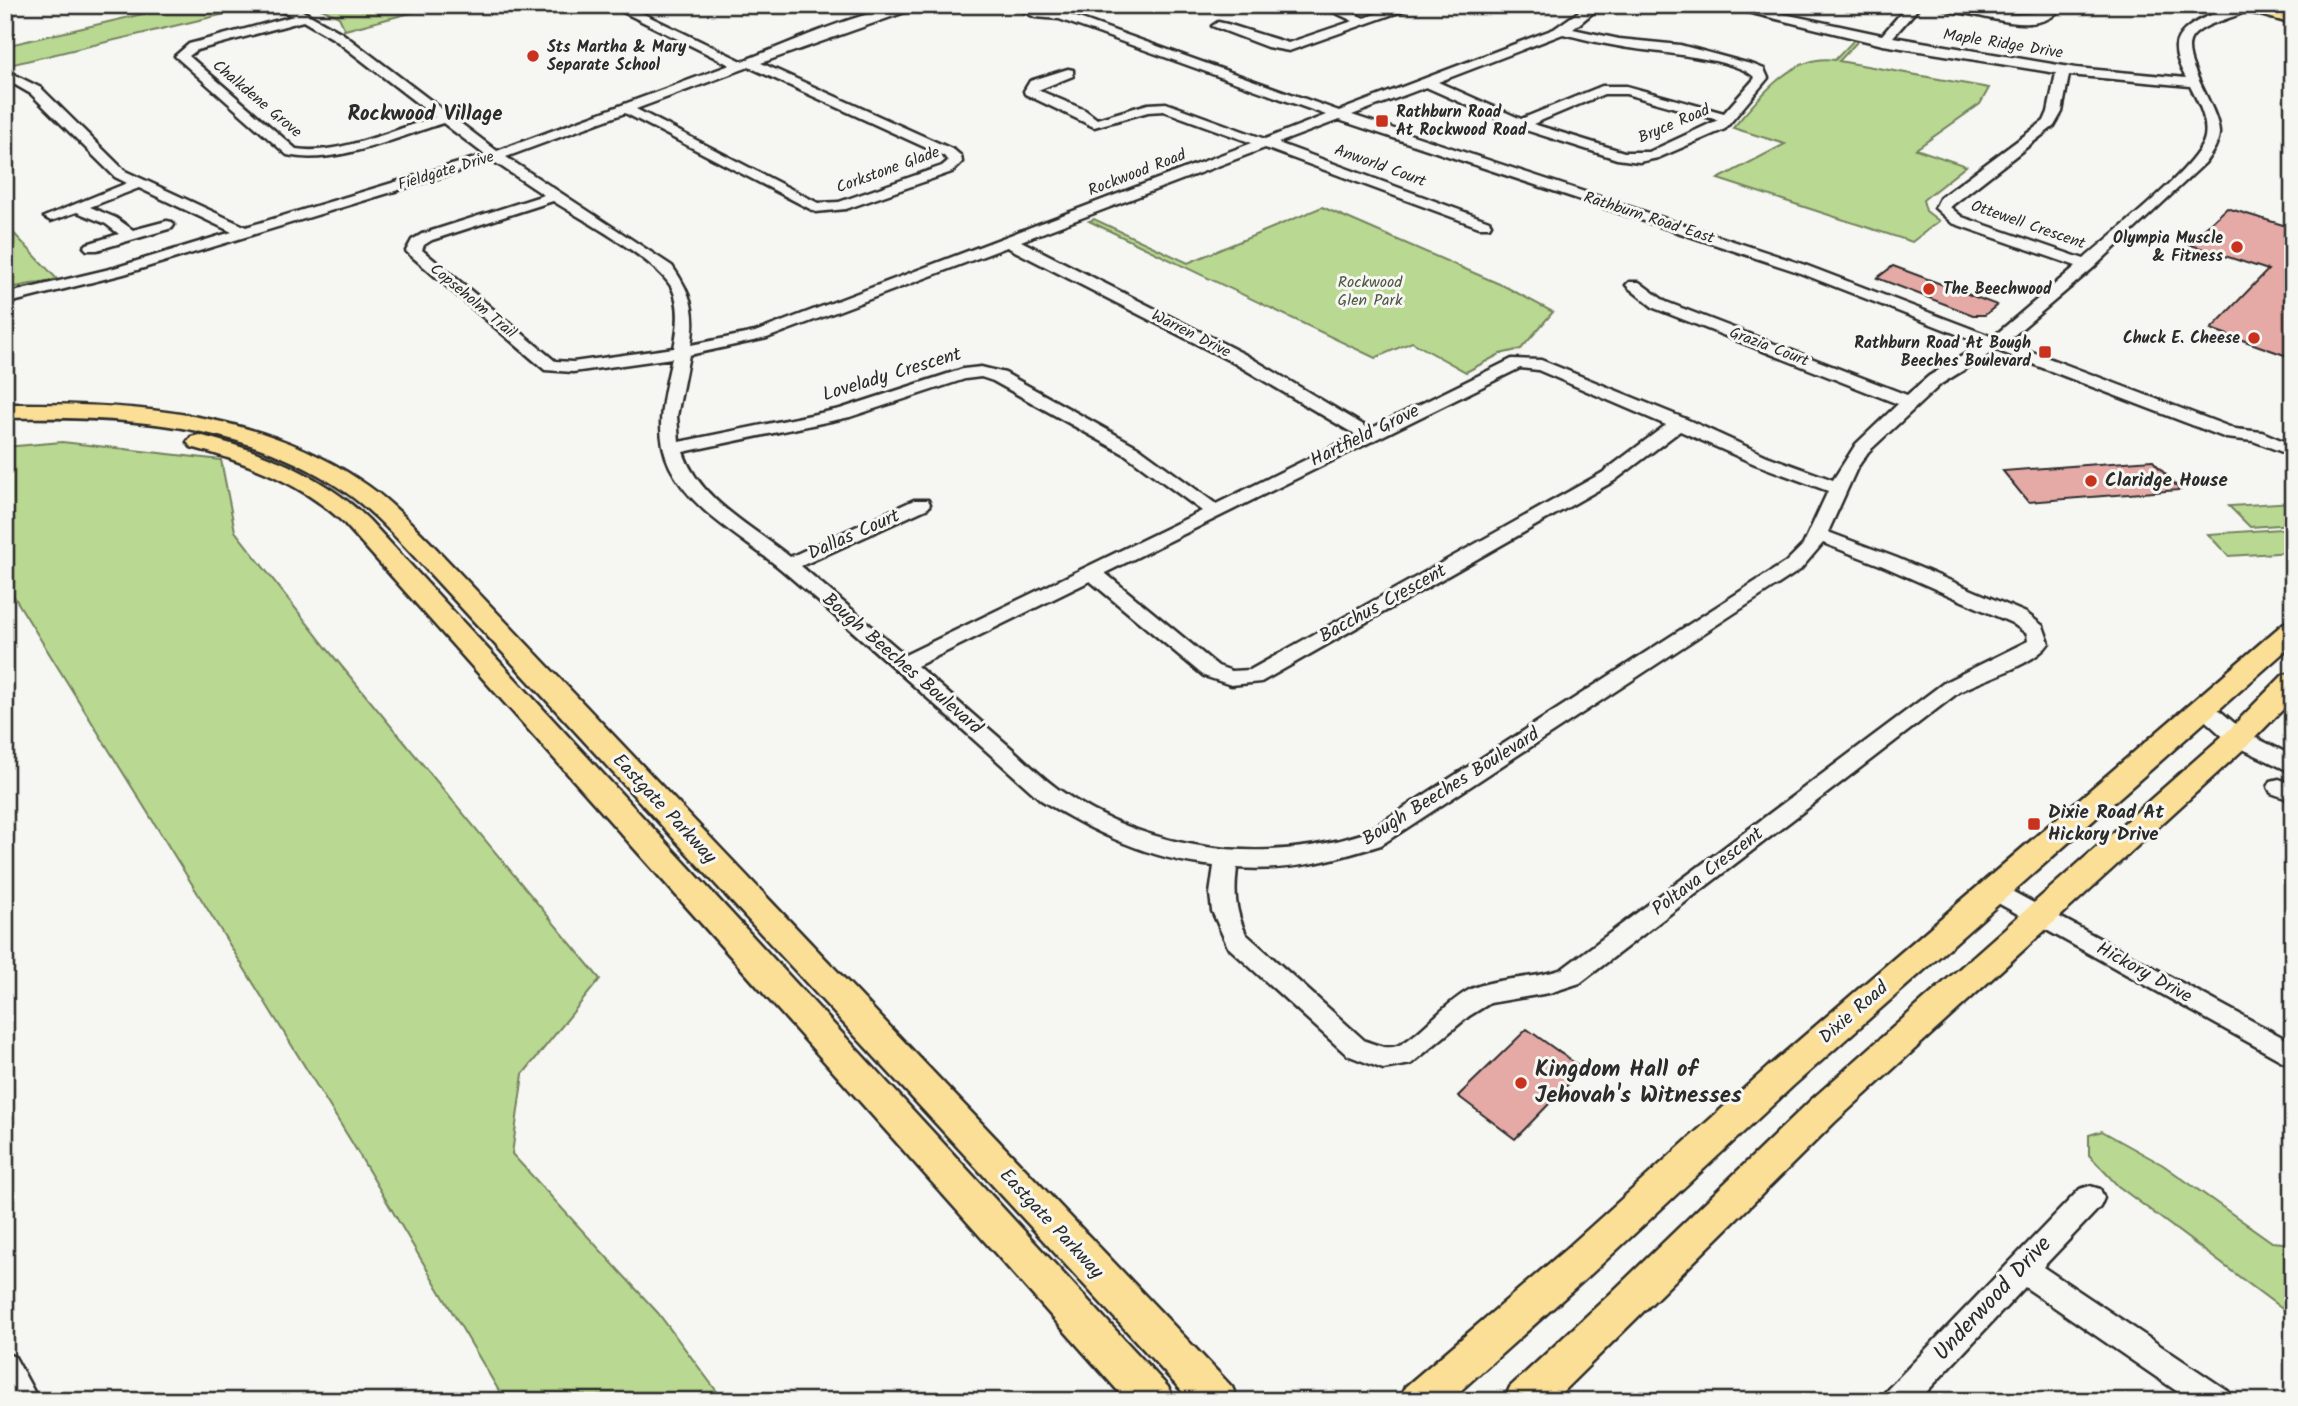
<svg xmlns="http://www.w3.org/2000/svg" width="2298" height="1406" viewBox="0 0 2298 1406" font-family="Kalam,sans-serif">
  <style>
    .green { fill: #b9d891; stroke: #72825e; stroke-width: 2 }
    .building { fill: #e5aaa5; stroke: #2b2b2b; stroke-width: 2 }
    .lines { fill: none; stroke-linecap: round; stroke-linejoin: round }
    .minor-casing { stroke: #2b2b2b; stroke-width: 5 }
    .major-casing { stroke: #2b2b2b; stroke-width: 5 }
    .minor { fill: #f6f6f2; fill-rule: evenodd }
    .major { fill: #fbdf96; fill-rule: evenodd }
    .poi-dot { fill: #c8321e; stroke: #f6f6f2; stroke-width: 2.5 }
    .labels { text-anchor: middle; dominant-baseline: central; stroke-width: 6; stroke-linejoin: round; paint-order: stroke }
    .far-street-label { font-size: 16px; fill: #2b2b2b; stroke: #f6f6f2 }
    .far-poi-label { font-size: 16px; font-weight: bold; fill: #2b2b2b; stroke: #f6f6f2; text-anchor: start }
    .far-park-label { font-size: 16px; fill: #4e5644; stroke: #f6f6f2 }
    .street-label { font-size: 19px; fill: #2b2b2b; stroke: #f6f6f2 }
    .poi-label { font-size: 19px; font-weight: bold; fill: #2b2b2b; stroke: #f6f6f2; text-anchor: start }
    .far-district-label { font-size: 21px; font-weight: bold; fill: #2b2b2b; stroke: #f6f6f2 }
    .near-poi-label { font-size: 23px; font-weight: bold; fill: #2b2b2b; stroke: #f6f6f2; text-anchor: start }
    .near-street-label { font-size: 23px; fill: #2b2b2b; stroke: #f6f6f2 }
  </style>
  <rect width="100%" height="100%" fill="#f6f6f2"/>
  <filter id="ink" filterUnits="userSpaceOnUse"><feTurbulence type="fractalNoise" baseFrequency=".0143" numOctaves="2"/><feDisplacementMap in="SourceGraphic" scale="14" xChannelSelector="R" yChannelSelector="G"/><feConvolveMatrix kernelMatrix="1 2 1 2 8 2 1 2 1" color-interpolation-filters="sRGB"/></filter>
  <g filter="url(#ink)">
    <g class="green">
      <polygon points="181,5 250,8 14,64 5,54 5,46"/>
      <polygon points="313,5 441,5 345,30 339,17"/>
      <path d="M1854,40l4,1 -19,20 150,27 -9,16 -64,45 50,17 -43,34 3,11 13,10 -27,21 -194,-63 67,-35 -52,-16c25,-29 59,-75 102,-68z"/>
      <polygon points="1322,207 1504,286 1553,312 1521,349 1500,354 1466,372 1412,342 1375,358 1089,221 1094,219 1188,263"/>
      <polygon points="5,224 57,279 5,289"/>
      <polygon points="62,442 221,460 235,531 329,651 600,979 523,1074 512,1154 658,1313 724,1401 505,1401 351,1141 5,582 5,447"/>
      <polygon points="2293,502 2293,524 2250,527 2229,506"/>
      <polygon points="2281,529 2293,542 2293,552 2228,556 2208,534"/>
      <polygon points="2102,1131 2163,1165 2272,1242 2293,1244 2293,1317 2118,1186 2089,1155 2089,1135"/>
    </g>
    <g class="building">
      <polygon points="2227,208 2293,228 2293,358 2211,329 2268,270 2188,244"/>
      <polygon points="1893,266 1997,305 1985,315 1973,315 1877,278"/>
      <polygon points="2152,460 2180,490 2028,502 2003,471"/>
      <polygon points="1527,1029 1583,1069 1515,1139 1458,1096"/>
    </g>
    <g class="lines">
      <g class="minor-casing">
        <g id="minor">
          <path d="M265,5l32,3 45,25 155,118 233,-86 -121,-60h16l117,56c53,-19 127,-56 183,-56l-164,58 193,87 7,6 1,6 -10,10 -106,37 -30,3 -191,-99 -119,44 166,109c19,27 25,46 19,79l64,-13 497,-189 -88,-32 -16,1 -54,15 -69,-33 -1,-3 6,-10 38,-12 5,1v6l-35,14 47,20 12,9 51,-15 18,-1 99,36 61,-24 -267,-96 -24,-2 -25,-12c19,0 37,5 55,8l274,98 215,-82 34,-24h14l-29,24 46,10 61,6 74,20 10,4 4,9 -43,51 -67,29 -19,4 -22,-3 -101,-32 -90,-40 -74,28 453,150 188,72 83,-71 -124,-43 -17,-15 5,-10 104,-77 4,-9 8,-39 -173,-28 -164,-40h23l140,30 26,-30h13l-28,32 183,31 110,10c-5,-9 -11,-21 -10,-32 3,-26 59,-41 81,-41 -18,14 -46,14 -63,30 -20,19 26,72 25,99 -1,11 -8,20 -14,29l-112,105 -87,74 229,87 27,3 31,13v11l-40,-15 -27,-3 -230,-88 -55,34 -73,68 -11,16 -29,64 69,26 129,55 17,13 6,17c-14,22 -66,36 -90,49l-379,291 -31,10 -59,10 -21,13 -58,48 -28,5 -36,-14 -119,-108 -16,-36 -2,-17 4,-28c-63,-6 -121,-34 -173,-66 -86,-77 -171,-155 -259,-230 -37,-31 -90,-58 -112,-103 -17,-36 -6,-73 2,-109l-99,14 -28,-2 -136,-116 -3,-3 6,-11 10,-6 122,-39 -51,-34 -369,113 -119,30v-10l109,-26 118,-36 -93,-44 -49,19 26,11 17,12 34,-9 5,1 2,3 -2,3 -75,22h-10l-3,-3 3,-3 32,-10 -13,-10 -29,-12 -26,9 -7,-4 83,-34 -12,-6 -84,-83 -26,-15v-9l36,18 84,83 121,56 239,-72 -42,-32c-45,14 -109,43 -156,32l-112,-99 14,-12 105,-28zM303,21l31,18 101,78c-39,12 -98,39 -139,32l-107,-93 8,-6zM1563,34c18,4 36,9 54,12 29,6 121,11 138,32l-31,35 -98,-27h-24l-81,33 -83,-37zM749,67l195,89 4,5 -6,5 -103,36 -21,1 -182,-94zM2069,75l121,11c8,16 18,33 15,51 -5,29 -96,99 -121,122l-122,-42 -12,-10 104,-81 8,-14zM1604,94h22l92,26 -69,32h-25l-91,-28zM1339,120l456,151 187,73 -53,32 -22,19 -241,-93 -27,-20h-10l-3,3 3,3 25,20 244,96 -42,40 -23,36 -66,-24 -81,-37 -145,-59 -29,-1 -142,70 -124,-74 -225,-114 244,-93 214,79h10l2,-3 -2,-3 -211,-78zM553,201c30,19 104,59 119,87 9,18 6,41 2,60l-101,14 -18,-1 -133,-111 2,-5 8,-5zM1007,247l227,116 122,72 -140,69 -78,-57 -133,-74 -24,-6 -18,2 -123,40 -161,33 -2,-26 12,-61 78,-17zM1520,368l18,2 128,55 -64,48 -352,197 -18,1 -14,-5 -113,-93zM981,377l12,4 133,74 76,56 -297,144 -104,-89 127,-58 2,-4 -2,-4h-14l-124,57c-38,-31 -90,-56 -107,-105l167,-35 115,-38zM1680,431l75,33 73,27 -25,54 -17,17 -421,271c-103,33 -217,19 -307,-44 -17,-12 -32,-28 -48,-42 -31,-27 -62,-54 -93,-81l173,-85 114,95 27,9 30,-3 353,-201zM1823,543l60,23 129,57 15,11 1,7 -83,41 -383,287c-29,11 -62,7 -91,20 -26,13 -53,49 -74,57 -11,4 -22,-2 -32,-5l-119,-107c-11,-24 -12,-40 -9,-66 50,4 97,-8 144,-23l419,-275z"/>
          <polygon points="1319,5 1336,5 1364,18 1401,5 1419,5 1289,51 1267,47 1212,26 1218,22 1227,24 1288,43 1353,21"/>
          <path d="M1937,5c38,0 75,18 111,4l2,-4h12c-15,30 -63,15 -88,10 -11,-2 -27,-3 -37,-10z"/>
          <polygon points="2205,702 2212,704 2246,733 2293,756 2293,773 2230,743 2198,714 2194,709 2198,704"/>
          <polygon points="2279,779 2293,784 2293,801 2271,793 2268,787 2271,781"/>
          <polygon points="1995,882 2293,1043 2293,1067 1987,897 1983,891 1987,885"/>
          <polygon points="2090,1186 2100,1189 2104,1198 2100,1207 2043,1267 2228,1391 2232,1401 2191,1401 2025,1287 1918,1401 1882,1401 1886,1391 2080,1189"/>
          <polygon points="5,1353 15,1357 39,1401 7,1401"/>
        </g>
      </g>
      <g class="major-casing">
        <g id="major">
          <polygon points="2233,5 2260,5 2293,14 2293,24 2235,8"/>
          <path d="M5,404c123,-1 251,6 356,77 25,16 47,39 68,60l803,846 6,14h-47l-780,-848c-21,-22 -42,-45 -67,-62 -101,-69 -220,-75 -339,-73z"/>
          <path d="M199,435c63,16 123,39 170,85l799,867 6,14h-47l-782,-877c-43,-41 -98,-62 -154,-77l-4,-5 4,-5z"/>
          <polygon points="2293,620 2293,644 1793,1086 1591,1274 1449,1401 1399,1401 1405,1387 1565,1250 1769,1066 2284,623"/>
          <polygon points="2293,673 2293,699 2248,745 1835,1122 1553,1401 1504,1401 1510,1387 1608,1296 1811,1100 2228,731 2283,675"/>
        </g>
      </g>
      <use href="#minor" class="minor"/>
      <use href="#major" class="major"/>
    </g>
  </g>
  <g class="poi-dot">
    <circle cx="533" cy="56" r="7"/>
    <rect x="1375" y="114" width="14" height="14" rx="3.5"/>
    <circle cx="2237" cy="247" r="7"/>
    <circle cx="1929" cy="289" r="7"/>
    <circle cx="2254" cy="338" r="7"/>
    <rect x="2038" y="345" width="14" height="14" rx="3.5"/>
    <circle cx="2091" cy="481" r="7"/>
    <rect x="2027" y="817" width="14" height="14" rx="3.5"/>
    <circle cx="1521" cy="1083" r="7"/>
  </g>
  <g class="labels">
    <g class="far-street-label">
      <text transform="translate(2003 44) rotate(9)">Maple Ridge Drive</text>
      <text transform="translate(257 99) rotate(40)">Chalkdene Grove</text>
      <text transform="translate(1674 124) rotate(-23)">Bryce Road</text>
      <text transform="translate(1380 166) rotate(20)">Anworld Court</text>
      <text transform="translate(888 170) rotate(-20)">Corkstone Glade</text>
      <text transform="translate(446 171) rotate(-17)">Fieldgate Drive</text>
      <text transform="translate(1137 173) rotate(-21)">Rockwood Road</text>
      <text transform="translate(1649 218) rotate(18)">Rathburn Road East</text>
      <text transform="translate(2028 225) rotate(19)">Ottewell Crescent</text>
      <text transform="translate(473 301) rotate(40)">Copseholm Trail</text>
      <text transform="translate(1191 334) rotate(27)">Warren Drive</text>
      <text transform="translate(1769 347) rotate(21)">Grazia Court</text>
    </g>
    <g class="far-poi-label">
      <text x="547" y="47">Sts Martha &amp; Mary<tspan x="547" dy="18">Separate School</tspan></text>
      <text x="1396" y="112">Rathburn Road<tspan x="1396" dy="18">At Rockwood Road</tspan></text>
      <text x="2223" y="238" text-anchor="end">Olympia Muscle<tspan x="2223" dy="18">&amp; Fitness</tspan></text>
      <text x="1943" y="289">The Beechwood</text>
      <text x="2240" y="338" text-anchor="end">Chuck E. Cheese</text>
      <text x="2031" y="343" text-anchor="end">Rathburn Road At Bough<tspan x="2031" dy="18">Beeches Boulevard</tspan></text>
    </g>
    <g class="far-park-label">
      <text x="1370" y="282">Rockwood<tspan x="1370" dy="18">Glen Park</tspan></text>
    </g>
    <g class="street-label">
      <text transform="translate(892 375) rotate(-17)">Lovelady Crescent</text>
      <text transform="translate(1365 436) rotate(-26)">Hartfield Grove</text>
      <text transform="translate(854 535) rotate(-24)">Dallas Court</text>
      <text transform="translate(1383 604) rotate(-29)">Bacchus Crescent</text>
      <text transform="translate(902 664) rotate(41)">Bough Beeches Boulevard</text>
      <text transform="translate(1451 787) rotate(-32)">Bough Beeches Boulevard</text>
      <text transform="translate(664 809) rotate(47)">Eastgate Parkway</text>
      <text transform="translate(1708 872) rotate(-37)">Poltava Crescent</text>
      <text transform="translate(2144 973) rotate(29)">Hickory Drive</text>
      <text transform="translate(1854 1013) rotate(-41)">Dixie Road</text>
      <text transform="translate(1051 1224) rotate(47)">Eastgate Parkway</text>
    </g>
    <g class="poi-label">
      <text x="2105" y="481">Claridge House</text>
      <text x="2048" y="813">Dixie Road At<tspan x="2048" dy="22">Hickory Drive</tspan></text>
    </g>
    <g class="far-district-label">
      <text x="425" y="114">Rockwood Village</text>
    </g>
    <g class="near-poi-label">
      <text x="1535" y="1070">Kingdom Hall of<tspan x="1535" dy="26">Jehovah's Witnesses</tspan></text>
    </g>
    <g class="near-street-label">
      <text transform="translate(1993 1299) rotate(-47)">Underwood Drive</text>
    </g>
  </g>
  <rect width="2298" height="1406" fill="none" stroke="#f6f6f2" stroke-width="28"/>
  <rect x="14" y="14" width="2270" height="1378" fill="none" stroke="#2b2b2b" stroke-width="2.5" filter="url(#ink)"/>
</svg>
